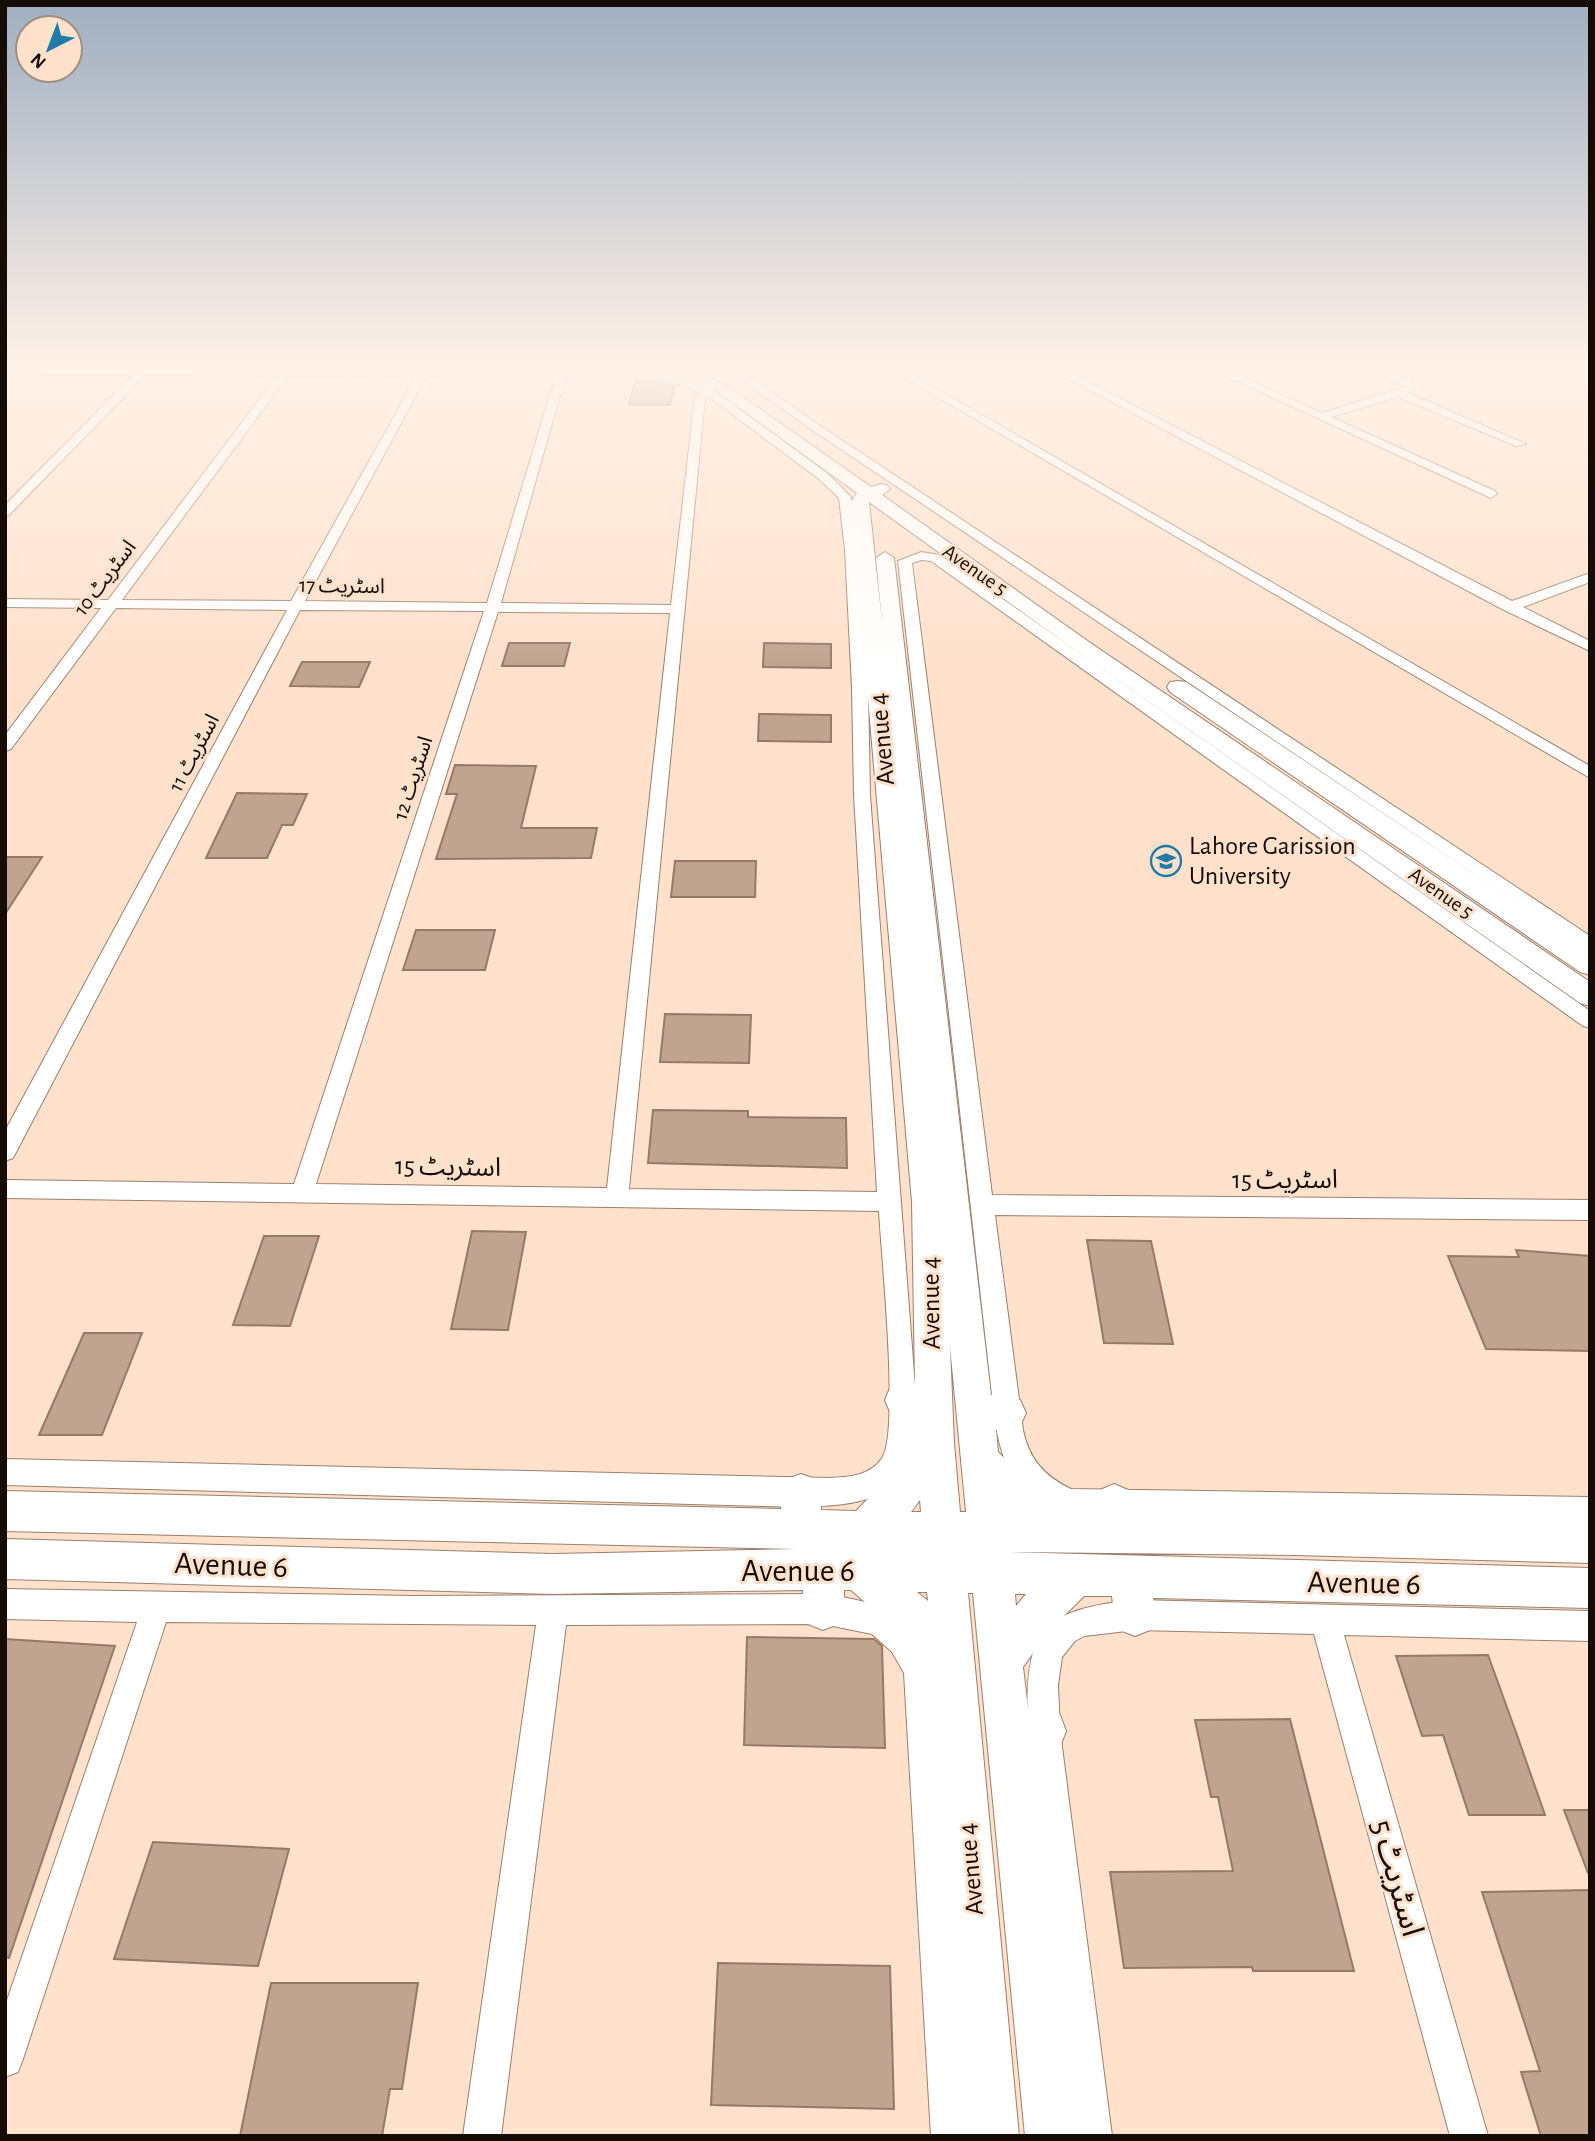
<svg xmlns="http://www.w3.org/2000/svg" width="1595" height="2141" viewBox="0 0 1595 2141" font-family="'Alegreya Sans','Noto Sans Arabic',sans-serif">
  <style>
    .building { fill: #c0a490; stroke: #957a67; stroke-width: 2 }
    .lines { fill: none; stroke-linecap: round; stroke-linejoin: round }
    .street-casing { stroke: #9a7f6c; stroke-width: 2 }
    .secondary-casing { stroke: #9a7f6c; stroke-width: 2 }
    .street { fill: #fff; fill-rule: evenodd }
    .secondary { fill: #fff; fill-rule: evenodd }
    .labels { text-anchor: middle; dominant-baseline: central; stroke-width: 6; stroke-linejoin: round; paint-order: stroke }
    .far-street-label { font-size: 21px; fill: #150c06; stroke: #ffe1cc }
    .street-label { font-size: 26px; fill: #150c06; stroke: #ffe1cc }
    .poi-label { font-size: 26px; fill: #150c06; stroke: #ffe1cc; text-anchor: start }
    .near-street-label { font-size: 32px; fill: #150c06; stroke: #ffe1cc }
  </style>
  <rect width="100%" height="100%" fill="#ffe1cc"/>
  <g class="building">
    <polygon points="635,381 674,386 670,405 629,405"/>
    <polygon points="509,643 570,643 564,666 502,666"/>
    <polygon points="764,643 831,644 831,668 763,667"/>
    <polygon points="302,662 370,662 359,687 290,686"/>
    <polygon points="759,714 831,715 831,742 758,741"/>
    <polygon points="455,765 536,766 521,828 597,828 591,858 436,859 457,794 446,794"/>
    <polygon points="237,793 307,794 293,825 282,825 267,858 206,858"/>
    <polygon points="5,857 42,857 5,914"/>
    <polygon points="675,861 756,861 755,897 671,897"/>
    <polygon points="416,930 495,930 485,970 403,970"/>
    <polygon points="665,1014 751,1015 749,1063 660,1062"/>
    <polygon points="653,1110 748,1111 748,1117 846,1118 847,1168 648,1163"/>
    <polygon points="472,1231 526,1232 508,1330 451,1329"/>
    <polygon points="264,1236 319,1236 290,1326 233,1325"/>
    <polygon points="1087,1240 1151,1241 1173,1344 1104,1343"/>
    <polygon points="1516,1250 1590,1256 1590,1351 1486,1349 1448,1256 1519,1257"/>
    <polygon points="84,1333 142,1333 102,1435 39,1435"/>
    <polygon points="747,1637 874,1639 882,1646 885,1748 744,1745"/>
    <polygon points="5,1639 115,1646 9,1958 5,1957"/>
    <polygon points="1488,1655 1517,1735 1545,1815 1469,1815 1443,1735 1422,1736 1396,1656"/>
    <polygon points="1290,1719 1354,1971 1253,1971 1252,1967 1124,1968 1110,1872 1233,1871 1218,1797 1211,1797 1195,1720"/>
    <polygon points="1564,1810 1590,1810 1590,1873 1588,1873"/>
    <polygon points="153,1842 289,1849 258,1966 114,1959"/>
    <polygon points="1590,1890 1590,2136 1541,2136 1521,2072 1540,2071 1482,1892"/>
    <polygon points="718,1963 890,1966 894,2109 711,2105"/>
    <polygon points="271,1983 418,1983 402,2089 390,2089 382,2136 240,2136"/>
  </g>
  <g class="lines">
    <g class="street-casing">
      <g id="street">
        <path d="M142,366h8v3l132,1 3,-4h8v4l354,3 41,6 25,11 114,83 24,24 8,53 9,138 2,107 46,605c0,15 1,30 -1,44 -10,60 -66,61 -114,63l-796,-22v-26l824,19c20,-1 41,-2 53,-20 18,-25 -1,-206 -3,-247l-874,-13v-18l289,4 190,-573 -184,-1 -287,548 -8,3v-30l282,-521 -171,-2 -105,141 -6,2v-16l96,-127 -96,-1v-8l103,1 169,-224 -132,-1 -136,140 -4,1v-11l128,-130 -128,-1v-6l134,1zM288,376l128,1 -125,224 -169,-1zM426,377l129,1 -68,225 -182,-2zM565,378c45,1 93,-5 134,14l-4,3 -24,210 -170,-2zM708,396l111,83 20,19 6,52 7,138 2,107 23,397 -248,-3 76,-792zM498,612l172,1 -63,575 -291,-4z"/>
        <polygon points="732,366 742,366 745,372 816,423 1590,936 1590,952 808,427 736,376"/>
        <polygon points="884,366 897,366 1590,766 1590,778"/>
        <polygon points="1044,366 1057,366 1512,601 1590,573 1590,582 1523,607 1590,641 1590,651 1504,610"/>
        <path d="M1204,366h14l104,47 83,-26 -40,-21c17,0 43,7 51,23l-8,4 118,51 -10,2 -118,-49 -67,20 164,74 2,3 -6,4z"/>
        <polygon points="1578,366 1590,372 1590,379 1566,367"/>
        <path d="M921,552l19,3 650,456v17l-7,-2 -652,-465 -9,-1 -10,3 80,632 598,5v20l-595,-5 28,215c6,29 21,46 48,59l519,8v28l-521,-8c-53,-22 -68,-49 -75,-104l-96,-852z"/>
        <path d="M5,1589l409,7 409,-2c62,9 86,18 111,78l35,464h-38l-27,-463 -12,-21 -20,-18 -49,-10 -257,1 -65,511h-38l73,-511 -370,-3 -143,437 -5,13 -13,5v-71l132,-384 -132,-3z"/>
        <path d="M1135,1600l455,11v30l-246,-6 144,501h-38l-136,-502 -179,-4 -51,6 -9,5 -13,16 -4,28 2,46 52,405h-38l-46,-405c-3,-97 7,-121 107,-131z"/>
      </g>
    </g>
    <g class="secondary-casing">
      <g id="secondary">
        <path d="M10,366h652l32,5 32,14 145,102 10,-3 6,1 3,4 -8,6 207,147 501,340v24l-10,-3 -505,-353 -206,-148 13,120 -6,-64 9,-6 9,6 97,837h16l13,5 6,13 -6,13 -13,5 -11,-1 2,22 38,36 36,22 24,3 -2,-9 6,-14 14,-6 14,6 7,24 455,9v40l-296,-8 -284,-3 580,16v40l-437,-10 3,17 -6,15 -15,6 -15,-6 -6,-15 -2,-19h-28l-36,36 -25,35 5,42h16l16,6 6,16 -6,16 -16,6h-11l44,383h-52l-52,-543h-5l51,543h-52l-34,-465 -38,-43 -44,-38h-7v19l-6,15 -15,6 -15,-6 -6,-15 1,-19 -251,4 -547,-15v-40l547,15 244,-5 -791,-18v-40l776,18 1,-16 5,-14 14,-5 14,5 5,14 1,17 35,1 33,-34 25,-34 2,-26h-13l-13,-5 -5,-12 5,-12 13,-5h12l-3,-181 -61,-700 6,-9 -141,-102 -30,-13 -28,-4 -641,-4zM950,1346l16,166h-6l-6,-69zM920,1500l1,12h-10zM917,1592h10l1,9zM1015,1594h11l-10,12z"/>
        <polygon points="1178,681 1186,682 1590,951 1590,975 1580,972 1170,692 1167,687 1170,682"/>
      </g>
    </g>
    <use href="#street" class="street"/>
    <use href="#secondary" class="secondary"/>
  </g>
  <linearGradient id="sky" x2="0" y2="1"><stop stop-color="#9faec0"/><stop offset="0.55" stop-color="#fff2e8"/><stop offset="1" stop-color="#fff2e8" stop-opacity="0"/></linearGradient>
  <rect width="1595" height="666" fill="url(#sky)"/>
  <defs>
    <g id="university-ring" transform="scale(1.575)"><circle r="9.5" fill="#ffe1cc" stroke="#207ba9" stroke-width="1.5"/><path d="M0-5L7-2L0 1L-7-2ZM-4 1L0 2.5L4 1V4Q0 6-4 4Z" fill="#207ba9"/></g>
  </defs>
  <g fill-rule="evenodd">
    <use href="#university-ring" x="1166" y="861"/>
  </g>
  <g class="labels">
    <g class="far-street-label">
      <text transform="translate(975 570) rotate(35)">Avenue 5</text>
      <text transform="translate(105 578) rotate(-53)">اسٹریٹ 10</text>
      <text transform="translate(342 586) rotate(1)">اسٹریٹ 17</text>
      <text transform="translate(194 753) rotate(-62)">اسٹریٹ 11</text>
      <text transform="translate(413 778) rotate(-72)">اسٹریٹ 12</text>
      <text transform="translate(1441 893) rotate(35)">Avenue 5</text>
    </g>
    <g class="street-label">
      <text transform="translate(882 739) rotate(-95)">Avenue 4</text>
      <text transform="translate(448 1167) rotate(1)">اسٹریٹ 15</text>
      <text x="1285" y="1180">اسٹریٹ 15</text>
      <text transform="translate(931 1303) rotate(-91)">Avenue 4</text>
      <text transform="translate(971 1869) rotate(-95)">Avenue 4</text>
    </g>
    <g class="poi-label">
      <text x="1189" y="846">Lahore Garission<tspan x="1189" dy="30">University</tspan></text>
    </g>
    <g class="near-street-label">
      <text transform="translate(231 1565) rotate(2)">Avenue 6</text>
      <text x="798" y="1571">Avenue 6</text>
      <text transform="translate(1364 1583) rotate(1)">Avenue 6</text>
      <text transform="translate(1397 1878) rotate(74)">اسٹریٹ 5</text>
    </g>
  </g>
  <rect width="1595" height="2141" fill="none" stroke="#150c06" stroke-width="14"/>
  <g transform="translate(49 49) rotate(222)"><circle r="33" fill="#ffe1cc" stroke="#a18c7d" stroke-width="2"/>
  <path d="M0-5L12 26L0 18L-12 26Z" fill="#207ba9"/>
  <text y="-10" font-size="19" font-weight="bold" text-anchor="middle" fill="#150c06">N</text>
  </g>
</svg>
